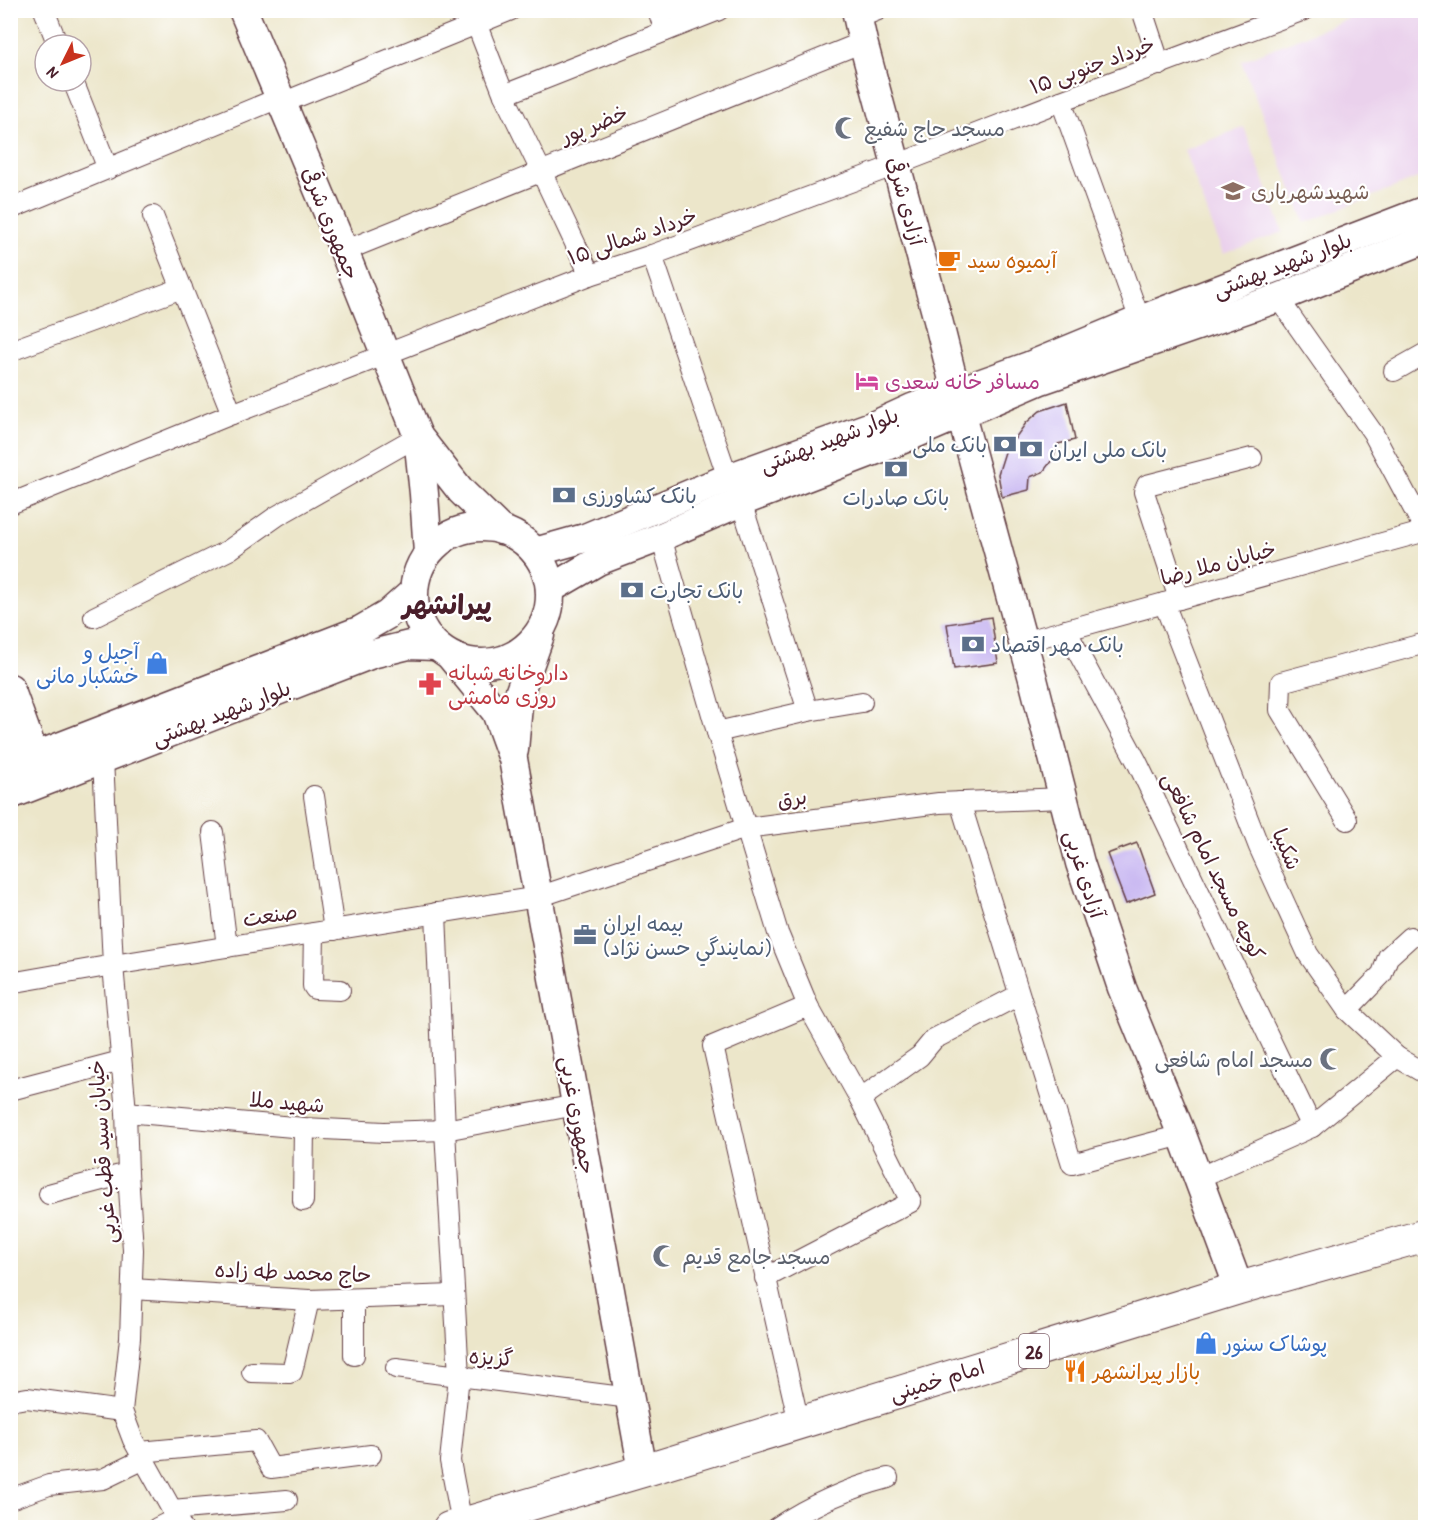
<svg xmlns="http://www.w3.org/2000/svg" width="1436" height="1538" viewBox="0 0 1436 1538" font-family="'Patrick Hand','Playpen Sans Arabic',sans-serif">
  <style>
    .built { fill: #ead1ec }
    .building { fill: #c0acef }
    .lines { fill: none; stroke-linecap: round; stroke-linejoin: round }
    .street-casing { stroke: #623d43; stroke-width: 22 }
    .secondary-casing { stroke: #623d43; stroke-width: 31 }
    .primary-casing { stroke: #623d43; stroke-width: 34 }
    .street { stroke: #fff; stroke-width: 20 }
    .secondary { stroke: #fff; stroke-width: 28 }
    .primary { stroke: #fff; stroke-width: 32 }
    .labels { text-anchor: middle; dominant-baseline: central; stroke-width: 4.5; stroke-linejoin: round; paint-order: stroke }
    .shield { fill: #fff; stroke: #80626b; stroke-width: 1.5 }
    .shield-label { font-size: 20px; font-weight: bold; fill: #4a1f2b }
    .street-label { font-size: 21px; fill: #4a1f2b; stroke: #fff }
    .worship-label { font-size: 21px; fill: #5b616d; stroke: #fff; text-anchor: start }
    .education-label { font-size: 21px; fill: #785e54; stroke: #fff; text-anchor: start }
    .food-label { font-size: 21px; fill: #c56008; stroke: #fff; text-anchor: start }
    .hotel-label { font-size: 21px; fill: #b23c85; stroke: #fff; text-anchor: start }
    .service-label { font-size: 21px; fill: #4e5e75; stroke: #fff; text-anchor: start }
    .shop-label { font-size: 21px; fill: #366cbe; stroke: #fff; text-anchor: end }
    .health-label { font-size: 21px; fill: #be3a42; stroke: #fff; text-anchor: start }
    .district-label { font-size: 27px; font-weight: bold; fill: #4a1f2b; stroke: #fff }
  </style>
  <rect width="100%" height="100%" fill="#fff"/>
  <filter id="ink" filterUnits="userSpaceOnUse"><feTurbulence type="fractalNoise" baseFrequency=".0167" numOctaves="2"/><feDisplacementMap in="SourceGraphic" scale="12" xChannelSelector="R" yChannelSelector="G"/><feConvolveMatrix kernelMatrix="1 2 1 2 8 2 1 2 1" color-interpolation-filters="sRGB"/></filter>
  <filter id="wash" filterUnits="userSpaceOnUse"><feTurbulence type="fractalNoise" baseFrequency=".008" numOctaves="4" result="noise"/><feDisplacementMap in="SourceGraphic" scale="24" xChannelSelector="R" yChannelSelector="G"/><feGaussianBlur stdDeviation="1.35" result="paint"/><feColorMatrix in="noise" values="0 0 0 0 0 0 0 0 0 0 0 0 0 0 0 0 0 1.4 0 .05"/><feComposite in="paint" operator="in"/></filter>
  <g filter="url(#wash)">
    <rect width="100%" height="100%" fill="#ece6ca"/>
    <g class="built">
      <polygon points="1368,11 1425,11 1425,175 1305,223 1241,61"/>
      <polygon points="1244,127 1283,232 1223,254 1184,150"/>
    </g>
    <g id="blocks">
      <g class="building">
        <polygon points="1067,402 1075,440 1058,444 1052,460 1043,472 1030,477 1029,490 1002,497 998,474 1005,452 1026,423 1040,411"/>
        <polygon points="991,617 998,663 954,669 947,624"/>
        <polygon points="1137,843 1155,893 1126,904 1107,854"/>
      </g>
    </g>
  </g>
  <g filter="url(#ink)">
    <use href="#blocks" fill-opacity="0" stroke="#623d43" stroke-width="1.5"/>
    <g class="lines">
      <g class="street-casing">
        <g id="street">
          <polyline points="44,10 58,45"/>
          <polyline points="471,10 504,95 541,171 590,275"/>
          <polyline points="658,10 665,31"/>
          <polyline points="1142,10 1160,65"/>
          <polyline points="858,18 878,10"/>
          <polyline points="73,81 108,169"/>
          <polyline points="504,95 719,10"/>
          <polyline points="1061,101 1140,320"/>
          <polyline points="282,103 511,10"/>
          <polyline points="10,209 279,98"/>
          <polyline points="153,216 232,414"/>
          <polyline points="344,251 863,42"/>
          <polyline points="652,255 728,478"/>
          <polyline points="1278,298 1373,433 1426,532"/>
          <polyline points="10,351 182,288"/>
          <polyline points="1394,371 1426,353"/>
          <polyline points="10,504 232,414 590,275 652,255 896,165 1061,101 1304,10"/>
          <polyline points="661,537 717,732 808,711 741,502"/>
          <polyline points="1179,599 1144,492 1147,485 1252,458"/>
          <polyline points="1164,603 1259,847 1308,954 1347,1010 1397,1057 1426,1074"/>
          <polyline points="94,617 229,550 277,516 418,436"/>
          <polyline points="1066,630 1137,762 1312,1127"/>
          <polyline points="1023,642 1426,531"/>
          <polyline points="808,711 862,702"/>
          <polyline points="717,732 778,933 808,1006"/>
          <polyline points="103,759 113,965 126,1112 128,1173 133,1250 130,1338 122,1411 133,1440 182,1528"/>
          <polyline points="314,796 334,930"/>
          <polyline points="960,802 1072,1164 1182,1135"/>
          <polyline points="1347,820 1280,710 1281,682 1426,643"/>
          <polyline points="213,832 227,947"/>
          <polyline points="314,933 313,986 315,989 340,990"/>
          <polyline points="10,983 113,965 538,897 746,828 939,803 1063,798"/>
          <polyline points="1347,1010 1382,974 1388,957 1410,937"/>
          <polyline points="10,1090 121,1061"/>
          <polyline points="860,1099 920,1056 934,1039 1019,995"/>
          <polyline points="126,1112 304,1128 384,1132 445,1130 436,913"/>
          <polyline points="1198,1178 1312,1127 1397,1057"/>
          <polyline points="49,1194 128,1173"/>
          <polyline points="303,1201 304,1128"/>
          <polyline points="765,1278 911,1202 860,1099 808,1006 713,1046 799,1423"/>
          <polyline points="132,1289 309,1300 454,1295"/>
          <polyline points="354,1355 354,1300"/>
          <polyline points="396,1368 459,1376 445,1130 576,1105"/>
          <polyline points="252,1372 289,1373 292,1372 309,1300"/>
          <polyline points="10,1401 27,1398 122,1411"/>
          <polyline points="140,1452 256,1441 271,1468 371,1455"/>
          <polyline points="10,1499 49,1485 103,1479 144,1459"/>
          <polyline points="172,1510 287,1500"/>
          <polyline points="462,1524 450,1461 459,1376 630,1398"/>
          <polyline points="157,1528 177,1518"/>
          <path d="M776,1528c36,-24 70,-39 112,-50"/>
        </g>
      </g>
      <g class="secondary-casing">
        <g id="secondary">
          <polyline points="243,10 344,251 418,436 424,494 428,553"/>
          <polyline points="856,10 863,42 938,320 956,392"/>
          <polyline points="961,415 1033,679 1080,863 1122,988 1182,1135 1239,1288"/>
          <polyline points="418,436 461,491 501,530"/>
          <circle cx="482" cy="595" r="68"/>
          <polyline points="535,552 585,538 728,478 877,424 912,408 1029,366 1140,320 1426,210"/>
          <polyline points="550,589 598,561 661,537 741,502 887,446 1041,380 1278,298 1426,239"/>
          <polyline points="451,657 496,712 513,759 643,1471"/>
          <polyline points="10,688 35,757"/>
          <polyline points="514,750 519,694 540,635"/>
          <polyline points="10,766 361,630 387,615 413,592"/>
          <polyline points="10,795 372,654 409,645 435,646"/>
        </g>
      </g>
      <g class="primary-casing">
        <polyline id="primary" points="449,1528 643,1471 1239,1288 1426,1235"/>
      </g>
      <use href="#street" class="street"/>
      <use href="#secondary" class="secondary"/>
      <use href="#primary" class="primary"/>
    </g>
  </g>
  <defs>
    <g id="mosque-bare" transform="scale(1.8)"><path d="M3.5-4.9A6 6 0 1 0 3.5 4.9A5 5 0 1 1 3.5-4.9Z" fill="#6b7280" stroke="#fff" stroke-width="2.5" paint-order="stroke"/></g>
    <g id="school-bare" transform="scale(1.8)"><path d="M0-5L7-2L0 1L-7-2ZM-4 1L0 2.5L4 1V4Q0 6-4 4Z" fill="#8d6e63" stroke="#fff" stroke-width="2.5" paint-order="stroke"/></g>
    <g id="cafe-bare" transform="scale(1.8)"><path d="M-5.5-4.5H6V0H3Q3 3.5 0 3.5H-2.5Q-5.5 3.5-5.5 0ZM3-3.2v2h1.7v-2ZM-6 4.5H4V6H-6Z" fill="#e8710a" stroke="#fff" stroke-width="2.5" paint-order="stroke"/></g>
    <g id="hotel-bare" transform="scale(1.8)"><path d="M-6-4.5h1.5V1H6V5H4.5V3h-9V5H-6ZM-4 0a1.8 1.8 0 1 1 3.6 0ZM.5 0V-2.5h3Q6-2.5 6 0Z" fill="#d1479c" stroke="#fff" stroke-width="2.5" paint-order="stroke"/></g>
    <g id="bank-bare" transform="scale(1.8)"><path d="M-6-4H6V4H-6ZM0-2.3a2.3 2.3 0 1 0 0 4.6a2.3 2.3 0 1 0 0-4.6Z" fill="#5c6f8a" stroke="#fff" stroke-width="2.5" paint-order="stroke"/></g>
    <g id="shop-bare" transform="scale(1.8)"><path d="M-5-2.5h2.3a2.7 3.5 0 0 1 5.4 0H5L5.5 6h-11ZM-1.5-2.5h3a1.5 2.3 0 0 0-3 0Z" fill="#3f7fe0" stroke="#fff" stroke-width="2.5" paint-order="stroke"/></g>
    <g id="pharmacy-bare" transform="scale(1.8)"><path d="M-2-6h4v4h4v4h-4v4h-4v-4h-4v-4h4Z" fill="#e0444e" stroke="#fff" stroke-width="2.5" paint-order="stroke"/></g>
    <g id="office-bare" transform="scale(1.8)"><path d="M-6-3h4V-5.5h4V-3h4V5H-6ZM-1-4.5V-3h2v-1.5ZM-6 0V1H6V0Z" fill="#5c6f8a" stroke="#fff" stroke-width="2.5" paint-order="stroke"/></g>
    <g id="restaurant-bare" transform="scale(1.8)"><path d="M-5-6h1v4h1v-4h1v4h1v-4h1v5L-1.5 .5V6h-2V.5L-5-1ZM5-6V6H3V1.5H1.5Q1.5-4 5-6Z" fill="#e8710a" stroke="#fff" stroke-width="2.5" paint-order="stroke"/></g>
  </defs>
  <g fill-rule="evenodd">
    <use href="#mosque-bare" x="846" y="128"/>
    <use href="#school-bare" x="1233" y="191"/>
    <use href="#cafe-bare" x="949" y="260"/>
    <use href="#hotel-bare" x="867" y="381"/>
    <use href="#bank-bare" x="1005" y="444"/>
    <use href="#bank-bare" x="1031" y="449"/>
    <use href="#bank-bare" x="896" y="469"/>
    <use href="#bank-bare" x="564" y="495"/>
    <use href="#bank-bare" x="632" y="590"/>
    <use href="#bank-bare" x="973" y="644"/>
    <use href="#shop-bare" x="157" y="663"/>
    <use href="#pharmacy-bare" x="430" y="684"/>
    <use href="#office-bare" x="585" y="935"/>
    <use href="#mosque-bare" x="1331" y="1059"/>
    <use href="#mosque-bare" x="664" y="1256"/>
    <use href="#shop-bare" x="1206" y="1343"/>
    <use href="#restaurant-bare" x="1075" y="1371"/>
  </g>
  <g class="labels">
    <rect class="shield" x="1019" y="1334" width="30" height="34" rx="4.5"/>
    <g class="shield-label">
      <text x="1034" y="1351">26</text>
    </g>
    <g class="street-label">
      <text transform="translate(1092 65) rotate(-20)">۱۵ خرداد جنوبی</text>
      <text transform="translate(594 124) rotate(-22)">خضر پور</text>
      <text transform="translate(906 201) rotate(75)">آزادی شرقی</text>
      <text transform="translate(331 223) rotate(68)">جمهوری شرقی</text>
      <text transform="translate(632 236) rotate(-19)">۱۵ خرداد شمالی</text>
      <text transform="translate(1282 265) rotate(-21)">بلوار شهید بهشتی</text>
      <text transform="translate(829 440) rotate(-21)">بلوار شهید بهشتی</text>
      <text transform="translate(1218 563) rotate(-15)">خیابان ملا رضا</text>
      <text transform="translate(221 713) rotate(-21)">بلوار شهید بهشتی</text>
      <text transform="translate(792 798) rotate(-8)">برق</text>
      <text transform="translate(1287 849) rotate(67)">شکیبا</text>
      <text transform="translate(1214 866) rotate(64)">کوچه مسجد امام شافعی</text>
      <text transform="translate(1085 874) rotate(73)">آزادی غربی</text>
      <text transform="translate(270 915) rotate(-9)">صنعت</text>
      <text transform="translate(287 1102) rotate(5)">شهید ملا</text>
      <text transform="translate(578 1115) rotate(80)">جمهوری غربی</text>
      <text transform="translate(102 1152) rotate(-94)">خیابان سید قطب غربی</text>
      <text transform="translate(293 1272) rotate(2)">حاج محمد طه زاده</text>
      <text transform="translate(491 1357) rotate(4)">گزیزه</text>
      <text transform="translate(937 1380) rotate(-17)">امام خمینی</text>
    </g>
    <g class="worship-label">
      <text x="864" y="128">مسجد حاج شفیع</text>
      <text x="1313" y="1059" text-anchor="end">مسجد امام شافعی</text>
      <text x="682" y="1256">مسجد جامع قدیم</text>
    </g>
    <g class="education-label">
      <text x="1251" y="191">شهیدشهریاری</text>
    </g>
    <g class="food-label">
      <text x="967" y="260">آبمیوه سید</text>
      <text x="1093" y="1371">بازار پیرانشهر</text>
    </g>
    <g class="hotel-label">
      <text x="885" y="381">مسافر خانه سعدی</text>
    </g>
    <g class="service-label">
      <text x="987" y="444" text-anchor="end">بانک ملی</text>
      <text x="1049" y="449">بانک ملی ایران</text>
      <text x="582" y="495">بانک کشاورزی</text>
      <text x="896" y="497" text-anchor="middle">بانک صادرات</text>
      <text x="650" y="590">بانک تجارت</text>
      <text x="991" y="644">بانک مهر اقتصاد</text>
      <text x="603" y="923">بيمه ايران<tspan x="603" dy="24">(نمايندگي حسن نژاد)</tspan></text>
    </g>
    <g class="shop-label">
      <text x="139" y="651">آجیل و<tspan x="139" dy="24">خشکبار مانی</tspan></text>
      <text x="1224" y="1343" text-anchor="start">پوشاک سنور</text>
    </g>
    <g class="health-label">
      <text x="448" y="672">داروخانه شبانه<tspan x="448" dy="24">روزی مامشی</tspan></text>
    </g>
    <g class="district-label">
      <text x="447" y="604">پیرانشهر</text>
    </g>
  </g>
  <rect width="1436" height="1538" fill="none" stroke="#fff" stroke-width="36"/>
  <g transform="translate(63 63) rotate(227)"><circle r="28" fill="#ffffff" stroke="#b7a5aa" stroke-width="1.5"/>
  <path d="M0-4.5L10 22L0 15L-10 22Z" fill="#c8321e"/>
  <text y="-9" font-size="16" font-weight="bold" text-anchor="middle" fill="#4a1f2b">N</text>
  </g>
</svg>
